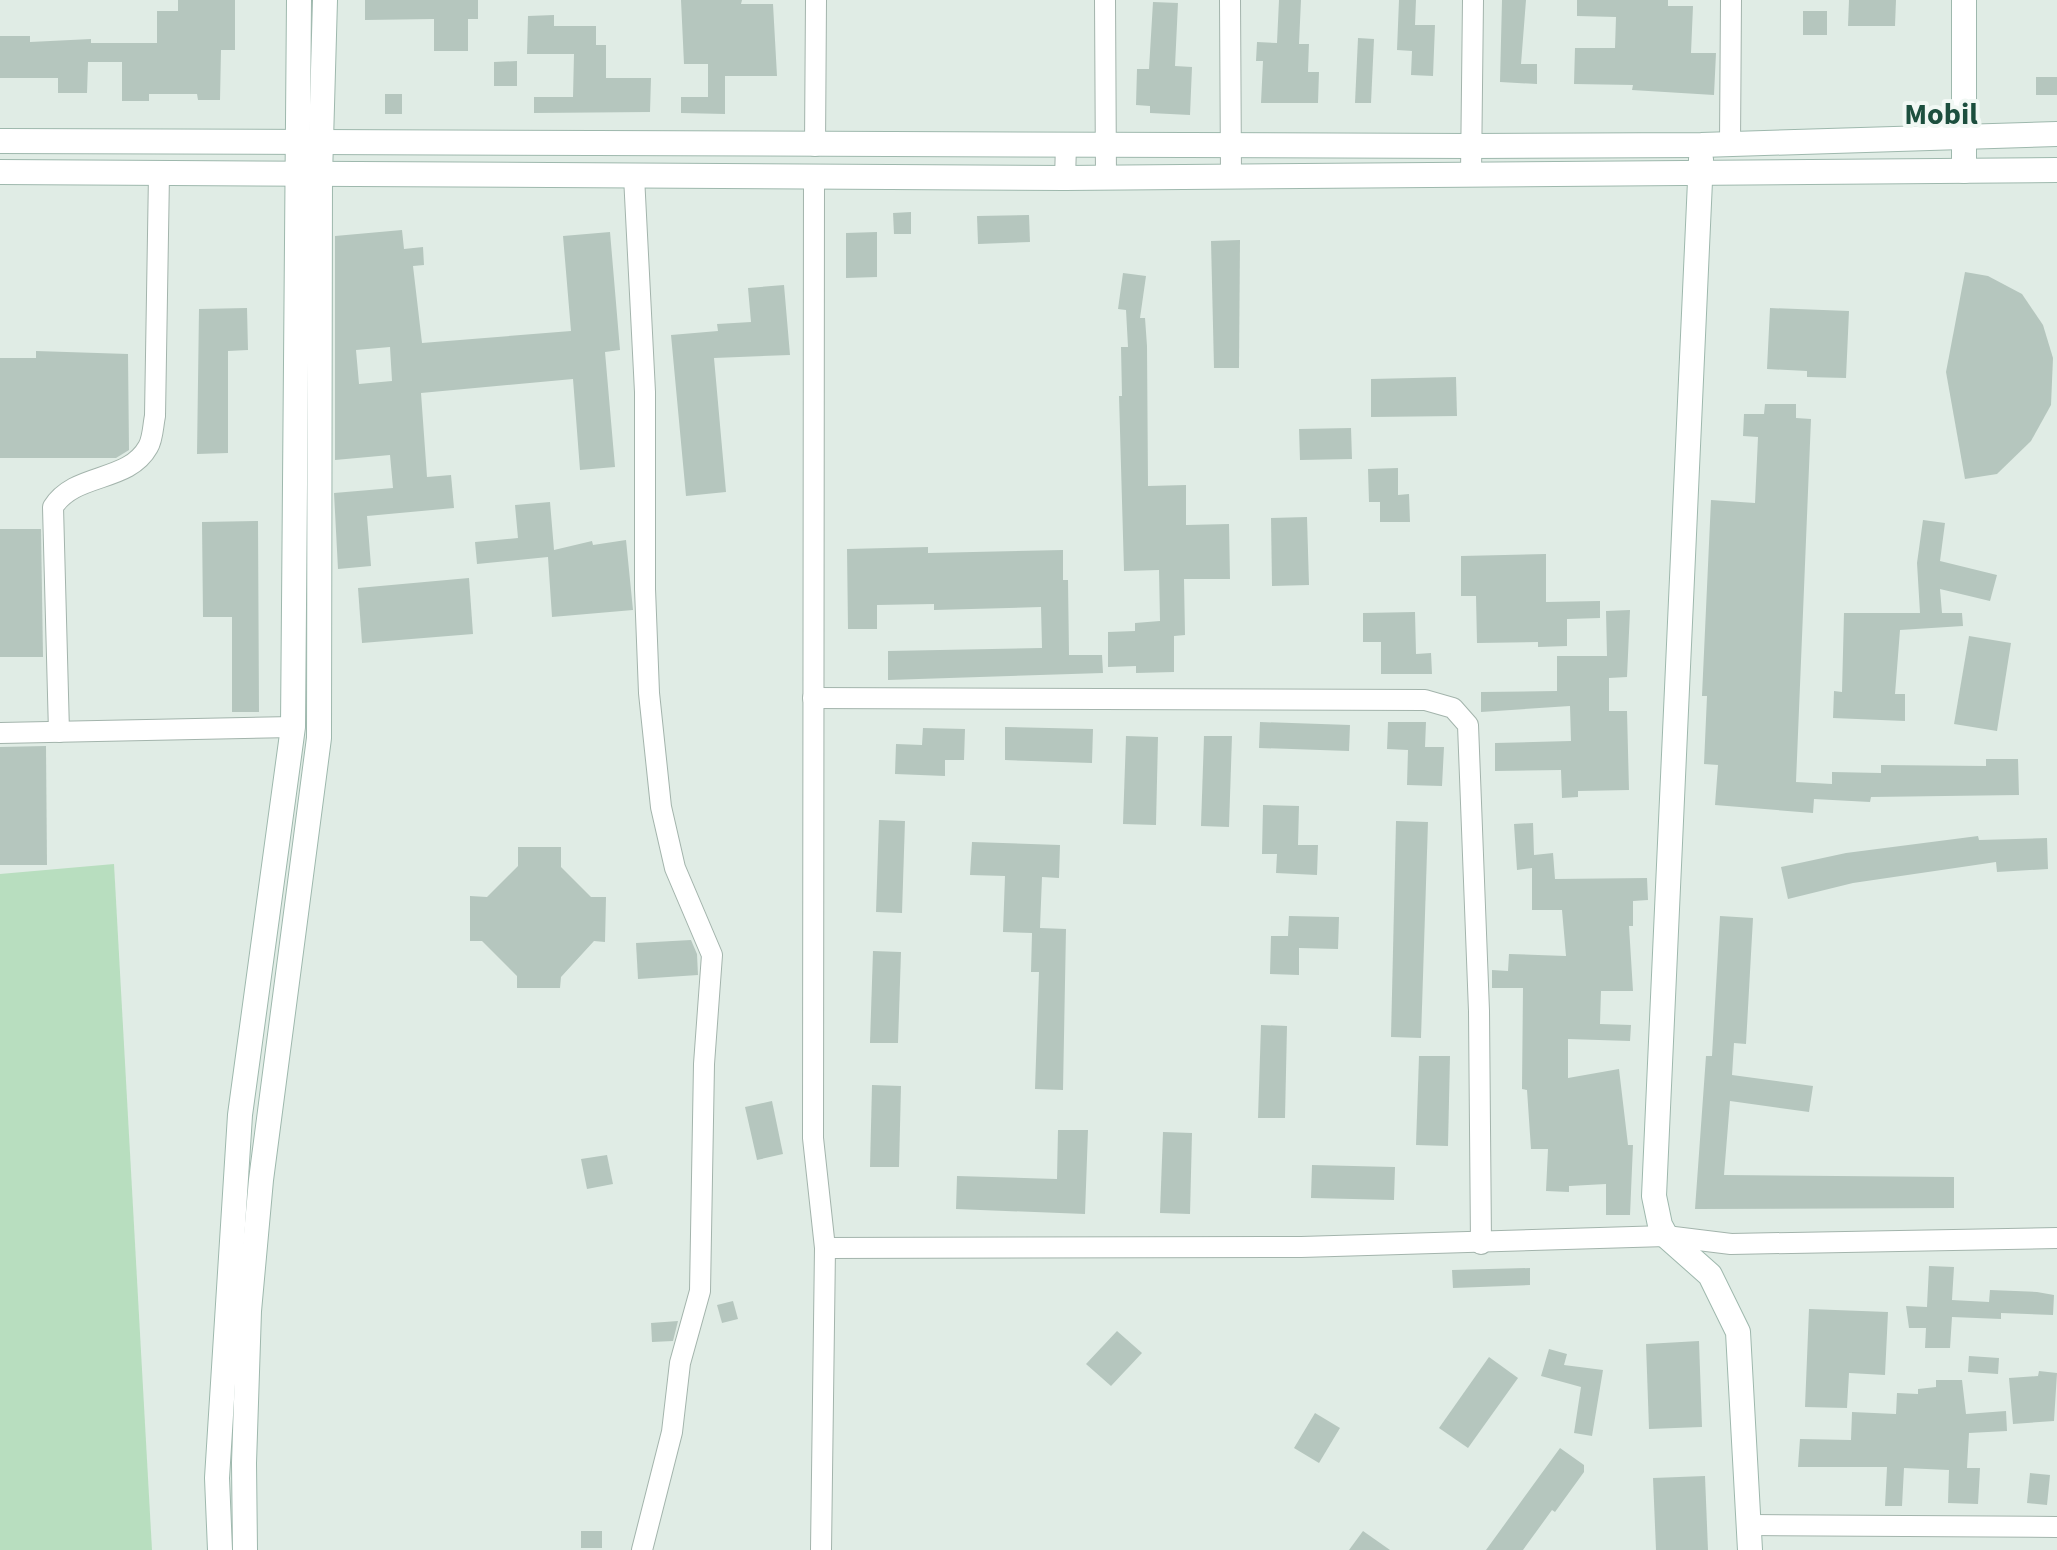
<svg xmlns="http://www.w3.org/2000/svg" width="2057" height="1550" viewBox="0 0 2057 1550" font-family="'Source Sans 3',sans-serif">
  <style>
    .green { fill: #b8debf }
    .building { fill: #b5c6be; fill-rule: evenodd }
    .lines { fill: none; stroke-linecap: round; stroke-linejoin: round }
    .street-casing { stroke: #a3b4ac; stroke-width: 22 }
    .secondary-casing { stroke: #9eb8ad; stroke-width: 26 }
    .street { stroke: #fff; stroke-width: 20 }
    .secondary { stroke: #fff; stroke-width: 24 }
    .labels { text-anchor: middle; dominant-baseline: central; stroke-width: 8; stroke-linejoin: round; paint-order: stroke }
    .neighbourhood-label { font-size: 30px; font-weight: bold; fill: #1c4f3e; stroke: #f1f8f4 }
  </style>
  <rect width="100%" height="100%" fill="#e0ece5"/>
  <polygon class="green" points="114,864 152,1550 0,1550 0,874"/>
  <g class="building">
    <polygon points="178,0 235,0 235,50 221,50 220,100 198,100 197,94 149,94 149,101 122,101 122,62 88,62 87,93 58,93 58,78 0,78 0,36 30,36 30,42 91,39 91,43 157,43 157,11 178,11"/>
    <polygon points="365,0 478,0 478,19 468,19 468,51 434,51 434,19 365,20"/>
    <polygon points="681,0 742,0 741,4 773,4 777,76 725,76 725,114 681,113 681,97 708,97 708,64 684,64"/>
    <polygon points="1279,0 1301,0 1299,44 1309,44 1308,72 1319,72 1318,103 1261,103 1263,61 1256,61 1257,42 1277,43"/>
    <polygon points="1399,0 1416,0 1415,25 1435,25 1433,76 1411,75 1412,51 1397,50"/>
    <polygon points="1502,0 1526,0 1521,64 1537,64 1537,84 1500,82"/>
    <polygon points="1577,0 1668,0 1668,6 1693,6 1691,53 1716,53 1714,95 1632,90 1633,85 1574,84 1575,48 1615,48 1616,17 1577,16"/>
    <polygon points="1849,0 1896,0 1895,26 1848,26"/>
    <polygon points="1153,2 1178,3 1175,66 1192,67 1190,115 1150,113 1150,106 1136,105 1137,69 1149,69"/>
    <rect x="1803" y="11" width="24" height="24"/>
    <polygon points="554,15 554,26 596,26 596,45 606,45 606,78 651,78 650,112 534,113 534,97 573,97 574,54 527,54 528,16"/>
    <polygon points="1358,38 1374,39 1371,103 1355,103"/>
    <polygon points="517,61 517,86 494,86 494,62"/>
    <rect x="2036" y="77" width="21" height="18"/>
    <rect x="385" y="94" width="17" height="20"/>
    <polygon points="911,212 911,234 894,234 893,213"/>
    <polygon points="1029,215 1030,242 978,244 977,216"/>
    <path d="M402,230l2,19 19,-2 1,18 -11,1 9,77 149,-12 -8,-95 47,-4 10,118 -15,2 10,115 -35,3 -7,-91 -152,14 6,84 24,-2 3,33 -87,8 4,50 -33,3 -4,-76 59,-5 -3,-33 -55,5v-224zM390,347l2,34 -33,3 -3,-34z"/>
    <polygon points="877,232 877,277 846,278 846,233"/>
    <polygon points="1240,240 1239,368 1214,368 1211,241"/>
    <polygon points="1965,272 1988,276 2022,294 2043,325 2053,358 2051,405 2031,441 1997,474 1965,479 1946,372"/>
    <polygon points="1123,273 1146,276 1140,318 1145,318 1147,346 1148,486 1186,485 1186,525 1229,524 1230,579 1184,579 1185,635 1174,636 1174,672 1136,673 1136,666 1108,667 1108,632 1135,631 1135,623 1160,621 1159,570 1124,571 1119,396 1122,396 1121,347 1128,347 1126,310 1118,309"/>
    <polygon points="784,285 790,355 714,358 726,492 686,496 671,335 718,331 717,324 751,322 748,288"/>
    <polygon points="247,308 248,350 228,351 228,453 197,454 199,309"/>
    <polygon points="1770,308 1849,311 1846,378 1807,377 1807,371 1767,369"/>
    <polygon points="36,351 128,354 129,450 116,458 0,458 0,358 36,358"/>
    <polygon points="1456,377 1457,416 1371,417 1371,379"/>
    <polygon points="1765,404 1796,404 1796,418 1811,419 1796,782 1832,784 1832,772 1881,773 1881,765 1986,766 1986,759 2018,759 2019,795 1871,797 1870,802 1814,799 1813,813 1715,805 1718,765 1704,764 1707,696 1702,696 1711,500 1755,503 1758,437 1743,436 1744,414 1764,414"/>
    <polygon points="1351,428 1352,459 1300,460 1299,429"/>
    <polygon points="1398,468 1398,495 1409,494 1410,522 1380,522 1380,502 1369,502 1368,469"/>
    <polygon points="550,502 554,550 592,541 593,545 626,540 633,610 552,617 548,557 477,564 475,542 518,538 515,505"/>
    <polygon points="1307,517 1309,585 1272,586 1271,518"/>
    <polygon points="1923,520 1945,523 1940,561 1997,575 1990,601 1940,589 1942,613 1962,613 1963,626 1900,630 1895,694 1905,694 1905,721 1833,718 1834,691 1842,692 1844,613 1920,613 1917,563"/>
    <polygon points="258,521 259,712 232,712 232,617 203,617 202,522"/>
    <polygon points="0,529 41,529 43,657 0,657"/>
    <polygon points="928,547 928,553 1063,550 1063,580 1068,580 1069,655 1102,655 1103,673 888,680 888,651 1042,648 1041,607 934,610 934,604 877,605 877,629 848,629 847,549"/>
    <polygon points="1546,554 1546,602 1600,601 1600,618 1567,619 1567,646 1538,647 1538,642 1477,643 1476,596 1461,596 1461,556"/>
    <polygon points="469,578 473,634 362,643 358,588"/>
    <polygon points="1630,610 1627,677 1609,678 1609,711 1627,711 1629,790 1578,791 1578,797 1562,798 1561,770 1495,771 1495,743 1571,741 1570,706 1481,712 1481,692 1557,691 1557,656 1607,656 1606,611"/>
    <polygon points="1415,612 1416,654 1431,653 1432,674 1381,674 1381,642 1363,642 1363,613"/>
    <polygon points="1969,636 2011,643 1997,731 1954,724"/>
    <polygon points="1260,722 1350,725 1349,751 1259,748"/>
    <polygon points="1388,722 1426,722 1425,747 1444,747 1442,786 1407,785 1408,750 1387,749"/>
    <polygon points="1005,727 1093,729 1092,763 1005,760"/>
    <polygon points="923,728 965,729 964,760 945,760 945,776 895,774 896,744 922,745"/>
    <polygon points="1126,736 1158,737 1156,825 1123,824"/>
    <polygon points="1204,736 1232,736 1229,827 1201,826"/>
    <polygon points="46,746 47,865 0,865 0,747"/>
    <polygon points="1263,805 1299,806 1298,845 1318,845 1317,875 1276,873 1277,854 1262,854"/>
    <polygon points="879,820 905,821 902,913 876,912"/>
    <polygon points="1396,821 1428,822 1421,1038 1391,1037"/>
    <polygon points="1533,823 1534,855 1553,853 1555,879 1647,878 1648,900 1633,901 1633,926 1629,926 1633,991 1601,991 1600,1024 1631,1025 1630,1041 1568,1039 1568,1078 1619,1069 1628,1145 1633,1145 1630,1215 1606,1215 1606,1184 1569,1186 1569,1192 1546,1191 1548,1149 1531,1149 1527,1090 1522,1089 1523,988 1492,988 1492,970 1508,971 1509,954 1566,956 1562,910 1532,910 1532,868 1517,870 1514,824"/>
    <polygon points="1978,836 1979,840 2047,838 2048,869 1997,872 1996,862 1853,883 1788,899 1781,867 1846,853"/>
    <polygon points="972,842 1060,845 1059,878 1042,877 1040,928 1066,929 1063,1090 1035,1089 1039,972 1031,972 1032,933 1003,932 1005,876 970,875"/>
    <polygon points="518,847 561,847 561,867 591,897 606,897 605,942 594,941 561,977 560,988 517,988 517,976 482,941 470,941 470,896 487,897 518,866"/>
    <polygon points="1289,916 1339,917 1338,949 1299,948 1299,975 1270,974 1271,936 1288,936"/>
    <polygon points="1720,916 1753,918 1746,1044 1734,1043 1732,1075 1813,1086 1809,1112 1730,1101 1724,1175 1954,1177 1954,1208 1695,1209 1706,1056 1712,1056"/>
    <polygon points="691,940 697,954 698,975 638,979 636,943"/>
    <polygon points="873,951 901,952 898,1043 870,1043"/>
    <polygon points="1261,1025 1287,1026 1285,1118 1258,1118"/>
    <polygon points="1419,1056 1450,1056 1448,1146 1416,1145"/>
    <polygon points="872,1085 901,1086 899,1167 870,1167"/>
    <polygon points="772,1101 783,1154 757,1160 745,1107"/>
    <polygon points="1058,1130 1088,1130 1085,1214 956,1209 957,1176 1057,1179"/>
    <polygon points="1163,1132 1192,1133 1190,1214 1160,1213"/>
    <polygon points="607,1155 613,1184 587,1189 581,1159"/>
    <polygon points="1312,1165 1395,1167 1394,1200 1311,1198"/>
    <polygon points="1929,1266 1954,1267 1952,1300 1989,1302 1990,1290 2037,1292 2054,1295 2053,1315 2001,1313 2001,1319 1952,1317 1950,1348 1925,1348 1926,1328 1909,1328 1906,1306 1927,1307"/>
    <polygon points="1530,1268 1530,1285 1453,1288 1452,1270"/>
    <polygon points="733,1301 738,1319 722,1323 717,1305"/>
    <polygon points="1809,1309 1888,1312 1885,1375 1849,1373 1847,1408 1805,1407"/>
    <polygon points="678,1321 673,1341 652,1342 651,1323"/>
    <polygon points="1117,1331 1142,1353 1111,1386 1086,1364"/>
    <polygon points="1699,1341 1702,1427 1649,1429 1646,1344"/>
    <polygon points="1549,1349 1567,1354 1564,1365 1603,1370 1592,1436 1574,1433 1581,1387 1541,1376"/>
    <polygon points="1969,1356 1999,1358 1998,1374 1968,1372"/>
    <polygon points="1489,1357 1518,1378 1468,1448 1439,1428"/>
    <polygon points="2039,1371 2057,1373 2054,1421 2013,1424 2009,1378 2038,1376"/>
    <polygon points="1936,1380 1962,1380 1966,1414 2006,1411 2007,1431 1969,1433 1967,1468 1980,1468 1978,1504 1948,1503 1949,1470 1904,1468 1902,1506 1885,1506 1887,1467 1798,1467 1800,1439 1851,1440 1852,1412 1896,1414 1897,1393 1918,1394 1918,1389 1936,1387"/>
    <polygon points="1315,1413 1340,1428 1319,1463 1294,1448"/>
    <polygon points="1560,1448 1584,1465 1584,1472 1555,1512 1552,1510 1523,1550 1486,1550"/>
    <polygon points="2030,1473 2050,1475 2047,1505 2027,1503"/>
    <polygon points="1705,1476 1708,1550 1656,1550 1653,1478"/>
    <rect x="581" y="1531" width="21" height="17"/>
    <polygon points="1363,1531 1390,1550 1349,1550"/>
  </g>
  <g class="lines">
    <g class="street-casing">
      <g id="street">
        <polyline points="1105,0 1106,178"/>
        <polyline points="1230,0 1231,175"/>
        <polyline points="1730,143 1731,0"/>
        <polyline points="815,146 816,0"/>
        <polyline points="1471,174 1473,0"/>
        <polyline points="634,176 645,392 645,589 649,693 661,807 675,868 712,955 704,1064 700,1291 680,1363 672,1432 642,1550"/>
        <polyline points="814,176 813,1138 825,1248 821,1550"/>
        <polyline points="1065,178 1066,146"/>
        <polyline points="813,698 1425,700 1453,708 1468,725 1479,1011 1481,1244"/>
        <path d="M59,732l-6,-225c22,-35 75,-24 95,-60 5,-8 5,-22 7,-31l4,-242"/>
        <polyline points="0,733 293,727"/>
        <polyline points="825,1248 1301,1247 1666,1236 1731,1244 2057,1238"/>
        <polyline points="1751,1525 2057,1527"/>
      </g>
    </g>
    <g class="secondary-casing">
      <g id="secondary">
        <polyline points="0,141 1471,146 1701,145 2057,134"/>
        <polyline points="1701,159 1654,1196 1660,1225 1666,1236 1710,1275 1738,1332 1750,1550"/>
        <polyline points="1964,171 1964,0"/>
        <polyline points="0,172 1065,178 2057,170"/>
        <polyline points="220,1550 217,1478 240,1115 293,727 299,0"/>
        <polyline points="245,1550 244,1463 249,1311 261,1180 319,738 320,176 325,0"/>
      </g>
    </g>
    <use href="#street" class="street"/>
    <use href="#secondary" class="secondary"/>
  </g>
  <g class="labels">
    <g class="neighbourhood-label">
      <text x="1941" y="114">Mobil</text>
    </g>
  </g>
</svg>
